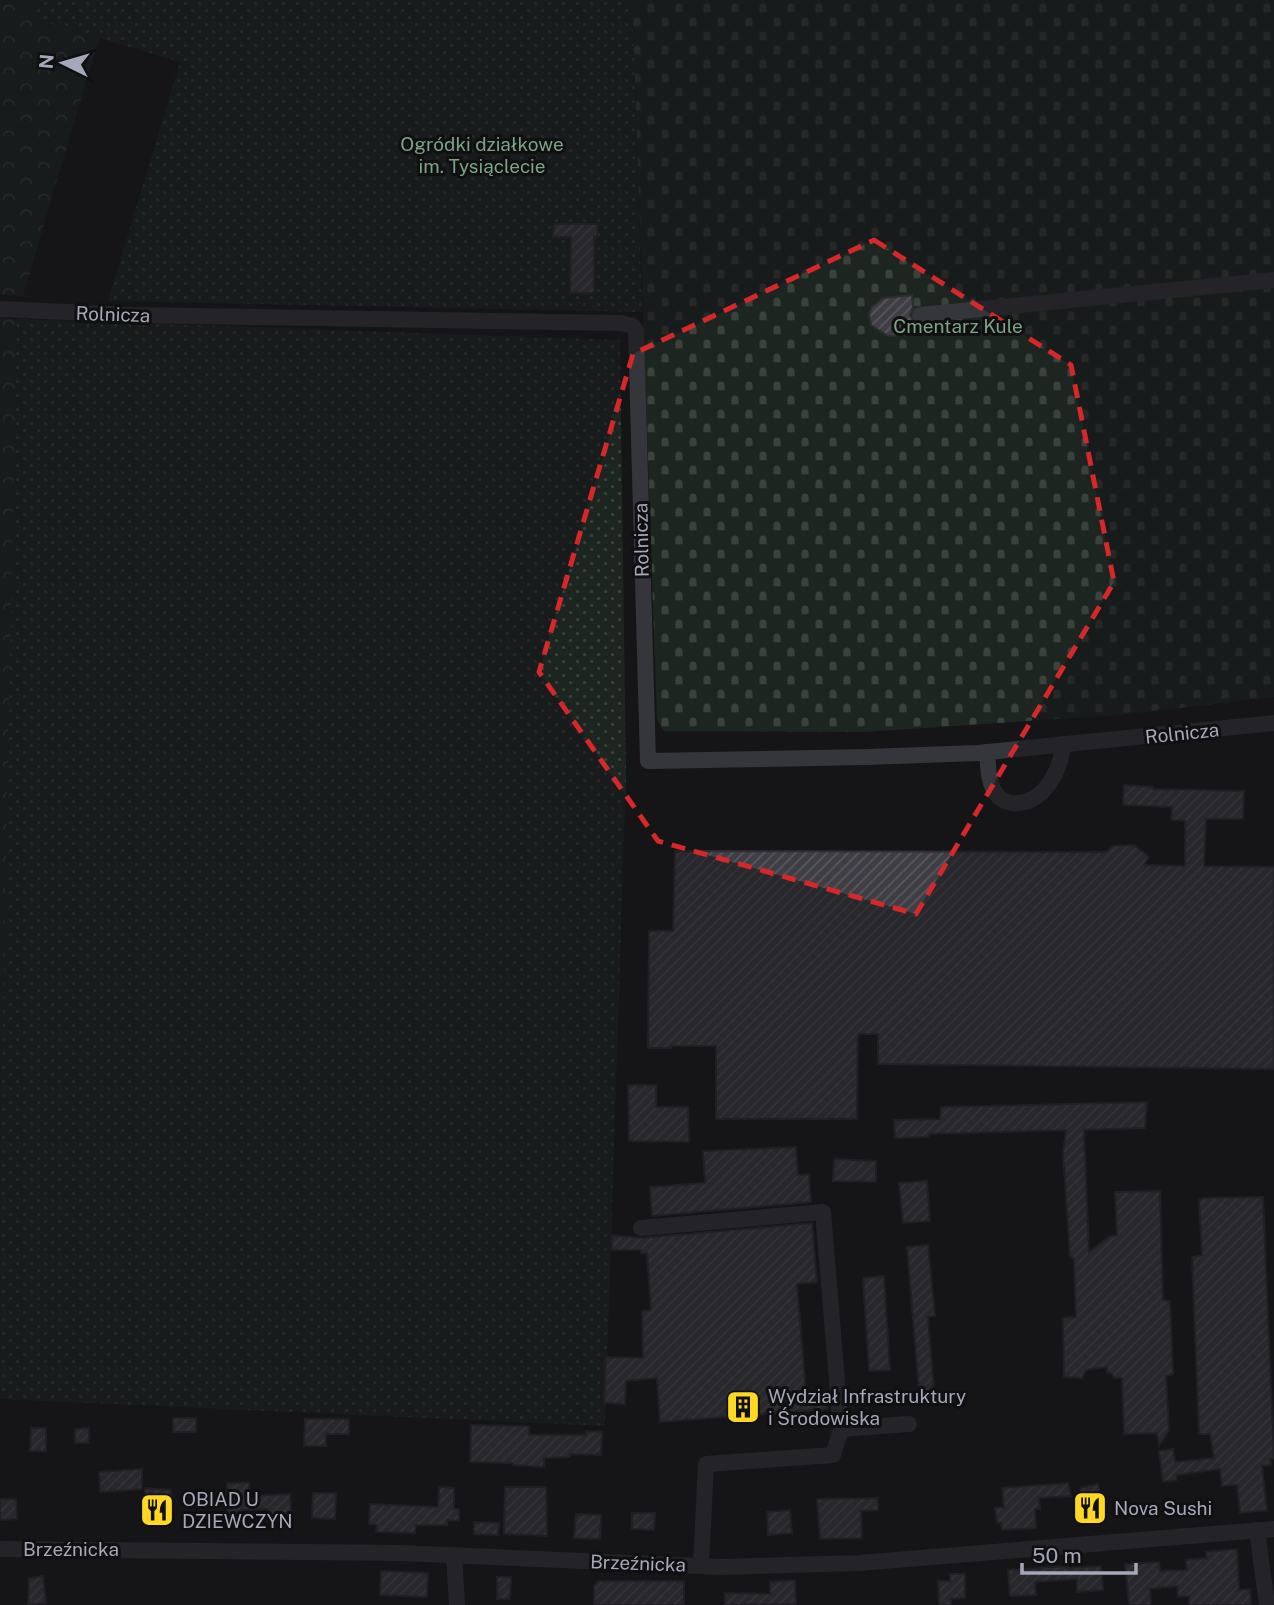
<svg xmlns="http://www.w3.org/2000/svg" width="1274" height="1605" viewBox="0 0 1274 1605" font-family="'Public Sans',sans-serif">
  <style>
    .forest { fill: url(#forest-crowns) }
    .cemetery { fill: url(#cemetery-stones) }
    .garden { fill: url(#garden-dots) }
    .building { fill: url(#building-hatch); stroke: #2f2e33; stroke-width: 2 }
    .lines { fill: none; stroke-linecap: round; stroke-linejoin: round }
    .minor { stroke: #35353c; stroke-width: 16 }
    .marked { fill: none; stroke: #d62828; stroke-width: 5; stroke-dasharray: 14 9; stroke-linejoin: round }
    .labels { text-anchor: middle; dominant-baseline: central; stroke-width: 6; stroke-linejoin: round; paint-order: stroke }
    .park-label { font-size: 19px; fill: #7aa484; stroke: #100f12 }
    .street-label { font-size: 19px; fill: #a5a8b8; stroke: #100f12 }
    .poi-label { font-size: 19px; fill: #a5a8b8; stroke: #100f12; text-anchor: start }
  </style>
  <defs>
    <pattern id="forest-crowns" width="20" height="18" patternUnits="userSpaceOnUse" patternTransform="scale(1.75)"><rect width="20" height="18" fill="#1c251f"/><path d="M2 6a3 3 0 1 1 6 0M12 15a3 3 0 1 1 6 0" fill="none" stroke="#3a423d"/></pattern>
    <pattern id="cemetery-stones" width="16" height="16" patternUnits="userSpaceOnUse" patternTransform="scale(1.75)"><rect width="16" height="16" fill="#1c251f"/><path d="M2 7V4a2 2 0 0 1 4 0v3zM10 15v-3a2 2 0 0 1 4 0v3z" fill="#3a423d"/></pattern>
    <pattern id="garden-dots" width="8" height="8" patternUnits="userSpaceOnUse" patternTransform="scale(1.75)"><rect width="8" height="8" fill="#1c251f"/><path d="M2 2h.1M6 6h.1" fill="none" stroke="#3a423d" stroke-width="1.8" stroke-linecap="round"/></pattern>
    <pattern id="building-hatch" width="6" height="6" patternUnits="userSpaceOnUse" patternTransform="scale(1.75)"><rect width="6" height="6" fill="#3e3e44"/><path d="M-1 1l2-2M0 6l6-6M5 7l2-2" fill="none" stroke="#57575d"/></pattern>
  </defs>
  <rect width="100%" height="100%" fill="#151417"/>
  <g class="forest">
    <polygon points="0,0 35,0 35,19 99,38 23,296 0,295"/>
    <polygon points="0,318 17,319 0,1165"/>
  </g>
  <polygon class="cemetery" points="632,0 1274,0 1274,697 1119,715 864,732 664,731 657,720"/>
  <g class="garden">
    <polygon points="35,0 632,0 642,312 108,301 180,62 35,19"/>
    <polygon points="17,319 620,340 626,776 605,1426 0,1399 0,1165"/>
  </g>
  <g class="building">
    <polygon points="554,224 598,224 597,236 594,236 594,293 570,293 571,237 553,237"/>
    <polygon points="912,295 913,307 910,315 915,324 916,334 888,336 871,325 869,313 872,307 884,298"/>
    <polygon points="1124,785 1153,787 1153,789 1244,791 1243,819 1206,819 1204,866 1274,867 1274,1069 878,1064 878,1034 858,1034 857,1119 716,1119 716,1046 671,1046 671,1048 648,1048 649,931 673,931 675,851 1106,852 1113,846 1134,845 1149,857 1144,865 1185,866 1185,821 1171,820 1172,807 1123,805"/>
    <polygon points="628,1085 656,1085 656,1107 688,1107 689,1142 629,1141"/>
    <polygon points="1147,1102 1145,1128 1084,1130 1089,1252 1109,1237 1117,1235 1115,1192 1160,1191 1163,1300 1170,1301 1173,1374 1166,1376 1169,1430 1159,1446 1157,1433 1124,1434 1122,1378 1114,1378 1112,1374 1107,1372 1107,1367 1086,1370 1082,1378 1064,1377 1063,1318 1076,1317 1074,1259 1070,1257 1063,1153 1066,1130 929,1134 928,1137 895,1138 894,1120 940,1119 941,1107"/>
    <polygon points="796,1147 798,1175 809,1174 811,1202 652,1216 650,1187 705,1183 703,1151"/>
    <polygon points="834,1159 876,1161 876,1182 833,1181"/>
    <polygon points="927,1181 930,1221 903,1223 899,1183"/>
    <polygon points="1263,1197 1274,1458 1270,1459 1271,1465 1262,1466 1267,1510 1240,1513 1237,1485 1222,1486 1220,1469 1177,1475 1177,1480 1163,1482 1159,1451 1173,1449 1175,1462 1214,1458 1210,1434 1199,1434 1192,1257 1202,1255 1199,1200 1204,1198"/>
    <polygon points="812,1223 817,1282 797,1284 806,1393 826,1391 827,1409 660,1422 657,1378 626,1381 625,1404 604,1403 606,1357 643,1358 642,1311 651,1310 647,1253 641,1253 641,1250 612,1250 612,1235 642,1238"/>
    <polygon points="928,1245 935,1316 928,1317 935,1402 920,1403 907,1247"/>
    <polygon points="884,1276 890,1370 869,1371 863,1278"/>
    <rect x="173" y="1418" width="23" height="14"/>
    <polygon points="305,1419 349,1419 349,1434 326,1434 326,1446 304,1446"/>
    <polygon points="471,1425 529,1426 529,1435 586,1435 586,1431 602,1432 601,1455 570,1454 570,1457 544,1458 544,1467 513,1465 513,1463 470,1462"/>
    <polygon points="31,1428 46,1428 46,1451 30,1451"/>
    <polygon points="89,1428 89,1443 75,1443 75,1429"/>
    <polygon points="142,1469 142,1489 100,1492 99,1472"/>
    <polygon points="227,1483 249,1483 250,1496 290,1494 291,1516 268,1517 268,1509 242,1510 242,1514 227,1514"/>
    <polygon points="1068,1483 1071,1496 1039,1498 1040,1509 1035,1509 1036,1528 1002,1530 1001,1523 997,1523 995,1508 1004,1507 1002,1488"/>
    <polygon points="1098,1484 1103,1506 1101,1507 1102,1517 1088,1518 1080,1488"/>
    <polygon points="439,1487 454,1488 454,1509 459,1509 459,1521 447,1520 447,1525 416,1525 415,1533 376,1532 377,1525 369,1524 370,1504 438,1507"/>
    <polygon points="505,1487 546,1487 547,1536 504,1534"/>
    <polygon points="145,1488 171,1490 172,1518 146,1519"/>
    <polygon points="313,1493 336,1493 335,1519 312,1518"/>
    <polygon points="878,1498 878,1510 861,1511 862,1538 820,1539 817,1499"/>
    <polygon points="0,1499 16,1499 17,1519 0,1520"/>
    <polygon points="790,1510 792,1533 768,1535 767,1512"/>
    <polygon points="632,1513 655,1513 654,1530 632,1529"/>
    <polygon points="576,1514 601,1515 600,1539 574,1538"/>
    <polygon points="474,1522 499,1523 498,1535 474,1534"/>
    <polygon points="1237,1549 1239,1590 1250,1589 1251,1605 1189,1605 1189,1596 1178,1597 1177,1586 1150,1589 1151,1605 1129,1605 1125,1564 1159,1562 1160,1571 1187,1570 1186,1560 1207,1558 1206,1552"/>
    <polygon points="1067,1566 1067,1568 1101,1566 1103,1590 1077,1592 1077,1579 1035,1582 1036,1595 1010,1596 1008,1570"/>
    <polygon points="381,1571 428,1573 427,1597 380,1595"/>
    <polygon points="950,1574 965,1574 965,1598 951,1599 951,1605 939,1605 938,1581 950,1581"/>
    <polygon points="43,1576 46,1603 28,1605 29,1578"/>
    <polygon points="497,1577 511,1577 510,1599 497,1599"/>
    <polygon points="795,1580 796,1604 725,1605 725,1593 770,1594 770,1582"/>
    <polygon points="598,1581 684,1581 684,1605 594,1605 594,1586"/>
  </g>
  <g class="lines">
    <g class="minor">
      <polyline points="0,309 132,315 621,323 633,326 636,331 648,761 867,757 978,753 1274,723"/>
      <polyline points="920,315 1274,280"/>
      <path d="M987,752c1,13 1,32 10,43 4,5 13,9 19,8 28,0 45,-33 47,-58"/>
      <polyline points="641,1228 823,1212 841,1429"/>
      <polyline points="1257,1530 1267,1605"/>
      <polyline points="0,1549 401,1553 722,1567 859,1563 1274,1529"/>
      <polyline points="454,1556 457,1605"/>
      <polyline points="701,1566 706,1464 833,1455 841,1429 909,1424"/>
    </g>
  </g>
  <path d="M0 0H1274V1605H0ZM874,240l197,125 43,217 -198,332 -258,-73 -119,-169 94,-318z" fill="#151417" fill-opacity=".55" fill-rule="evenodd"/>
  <path class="marked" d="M874,240l197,125 43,217 -198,332 -258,-73 -119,-169 94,-318z"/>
  <defs>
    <g id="building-square" transform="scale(1.75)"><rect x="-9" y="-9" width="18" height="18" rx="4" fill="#ffd824" stroke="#100f12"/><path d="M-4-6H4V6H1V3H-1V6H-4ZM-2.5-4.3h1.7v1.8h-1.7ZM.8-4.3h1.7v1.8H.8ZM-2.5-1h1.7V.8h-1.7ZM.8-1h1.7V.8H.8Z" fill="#111"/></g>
    <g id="restaurant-square" transform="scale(1.75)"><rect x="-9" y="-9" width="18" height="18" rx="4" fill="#ffd824" stroke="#100f12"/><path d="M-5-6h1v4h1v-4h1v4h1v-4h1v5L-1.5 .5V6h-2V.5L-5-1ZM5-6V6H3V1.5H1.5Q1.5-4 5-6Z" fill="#111"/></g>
  </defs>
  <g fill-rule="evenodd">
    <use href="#building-square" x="743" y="1407"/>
    <use href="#restaurant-square" x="1090" y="1508"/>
    <use href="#restaurant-square" x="157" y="1510"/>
  </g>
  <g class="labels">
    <g class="park-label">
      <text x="482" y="144">Ogródki działkowe<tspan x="482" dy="22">im. Tysiąclecie</tspan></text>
      <text x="958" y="326">Cmentarz Kule</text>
    </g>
    <g class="street-label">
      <text transform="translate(113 314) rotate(2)">Rolnicza</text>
      <text transform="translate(641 540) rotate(-91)">Rolnicza</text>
      <text transform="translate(1182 733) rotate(-6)">Rolnicza</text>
      <text x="71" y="1549">Brzeźnicka</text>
      <text transform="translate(638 1563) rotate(2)">Brzeźnicka</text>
    </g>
    <g class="poi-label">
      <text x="768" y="1396">Wydział Infrastruktury<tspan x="768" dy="22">i Środowiska</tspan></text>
      <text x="182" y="1499">OBIAD U<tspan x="182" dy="22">DZIEWCZYN</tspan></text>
      <text x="1114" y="1508">Nova Sushi</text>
    </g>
  </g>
  <g transform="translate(63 63) rotate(275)" stroke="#100f12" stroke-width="5" paint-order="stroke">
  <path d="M0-5L12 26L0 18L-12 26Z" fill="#a5a8b8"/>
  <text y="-10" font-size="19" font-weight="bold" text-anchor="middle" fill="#a5a8b8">N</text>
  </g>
  <path d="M1022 1563v10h114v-10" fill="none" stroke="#a5a8b8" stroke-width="3.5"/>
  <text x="1032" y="1563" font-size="21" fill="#a5a8b8" stroke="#100f12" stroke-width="5" paint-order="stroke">50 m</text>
</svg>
